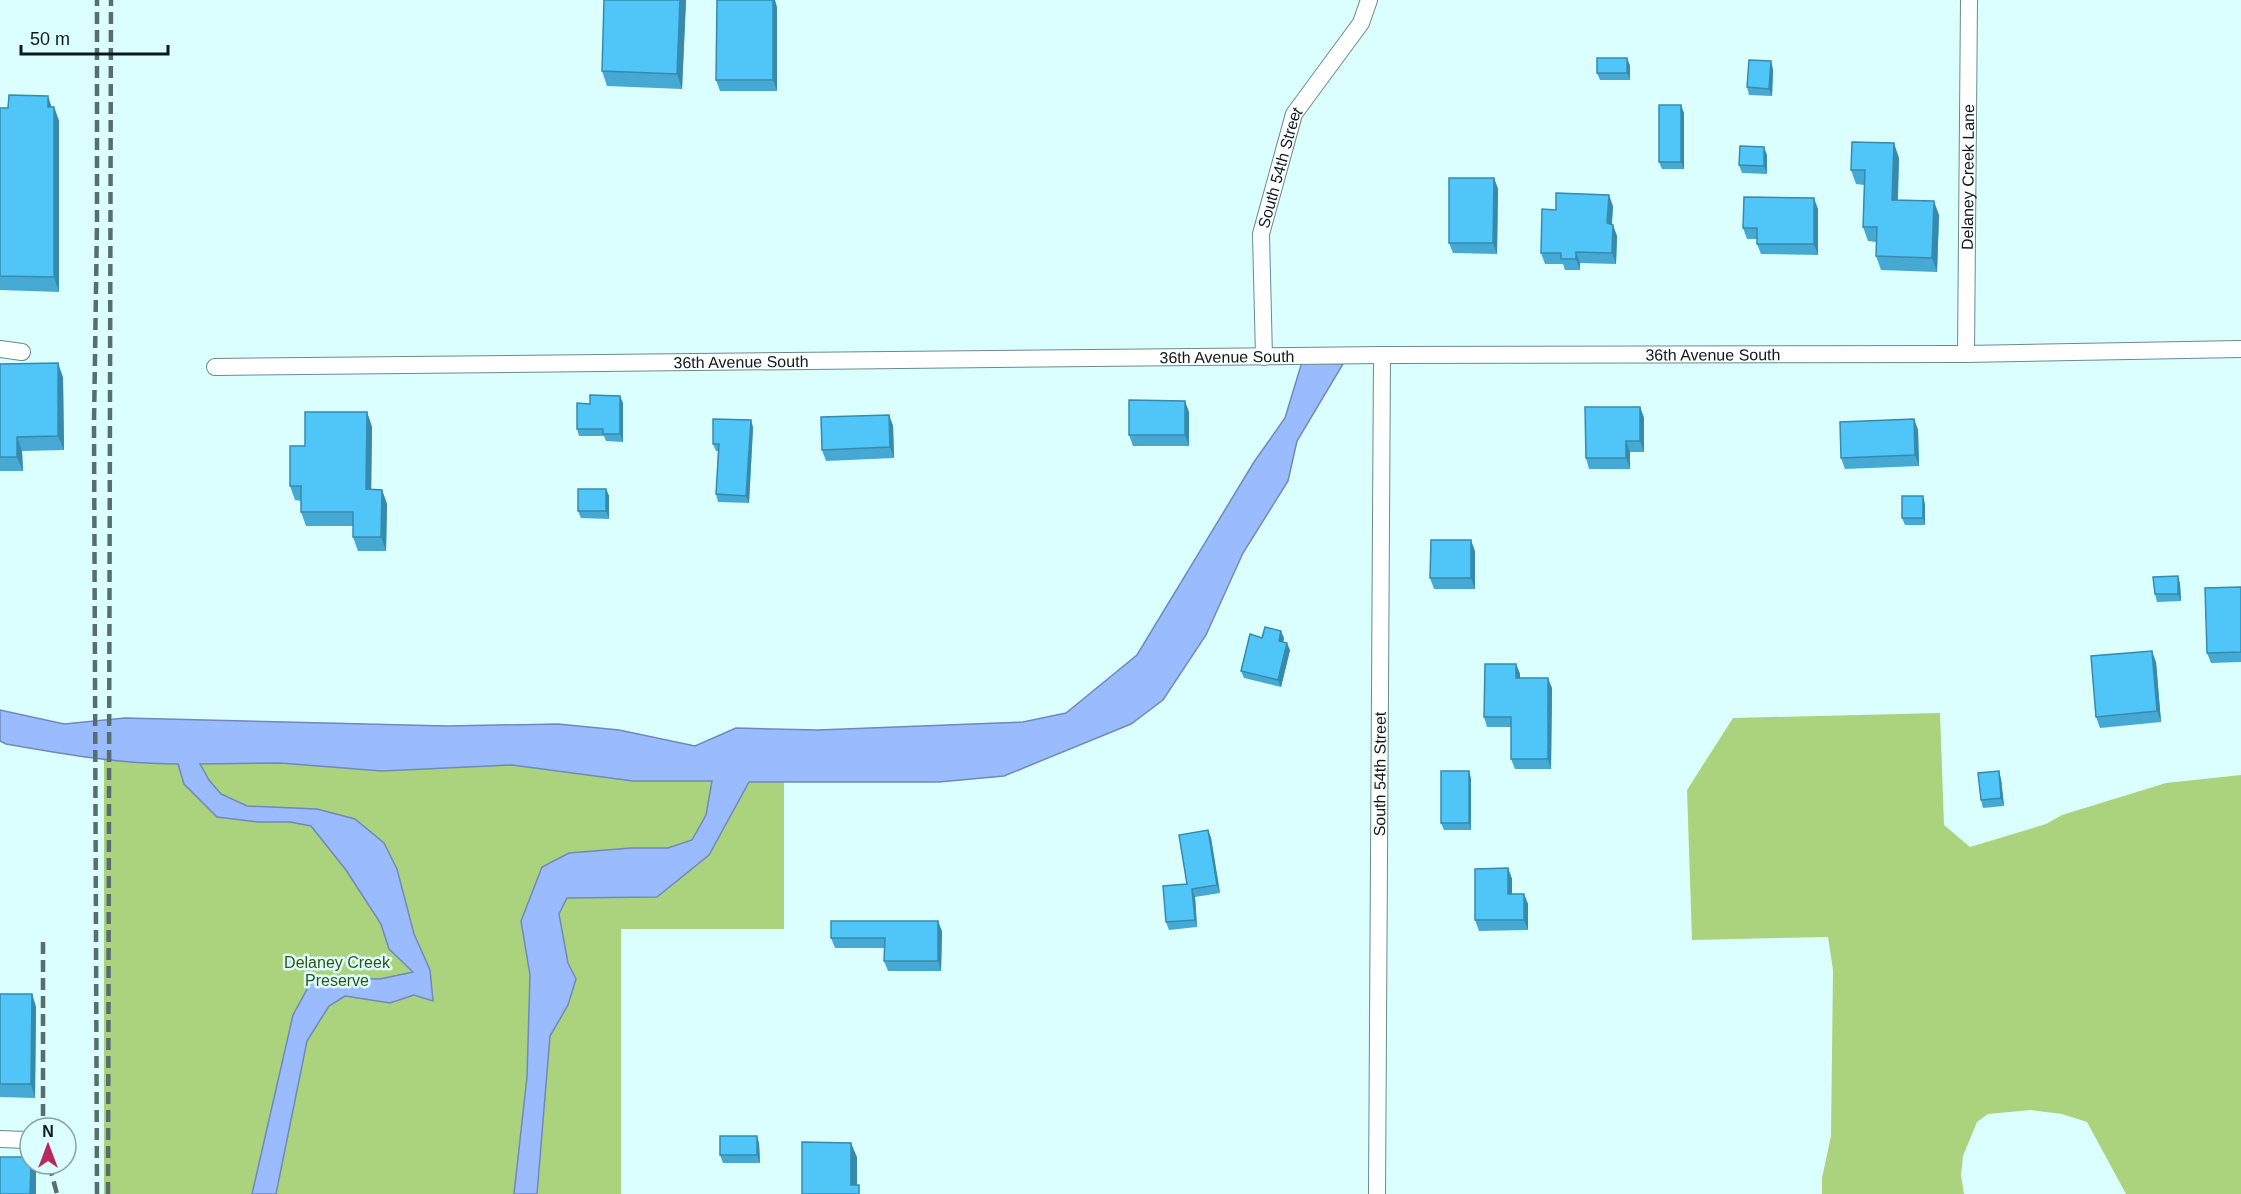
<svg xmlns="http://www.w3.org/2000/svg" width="2241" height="1194" viewBox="0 0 2241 1194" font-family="Helvetica,sans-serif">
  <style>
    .green { fill: #abd37d }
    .water { fill: #9abbfd; stroke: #6f8ab9; stroke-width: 1.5 }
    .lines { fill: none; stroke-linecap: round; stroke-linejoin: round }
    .street-casing { stroke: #6a8b8b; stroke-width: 18 }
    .street { stroke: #fff; stroke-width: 16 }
    .rail { stroke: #586e6e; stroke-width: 4.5; stroke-dasharray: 12 6; stroke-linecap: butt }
    .wall { fill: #45a9d4 }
    .shaded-wall { fill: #388aad }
    .building { fill: #50c5f7; stroke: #388aad; stroke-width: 1.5 }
    .labels { text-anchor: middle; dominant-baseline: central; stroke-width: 5; stroke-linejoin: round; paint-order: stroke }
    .street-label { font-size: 16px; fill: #0c1919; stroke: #dbffff }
    .park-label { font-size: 16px; fill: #385111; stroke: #dbffff }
  </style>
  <rect width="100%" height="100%" fill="#dbffff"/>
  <g class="green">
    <polygon points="1940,713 1944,825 1970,847 2046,824 2062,815 2166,783 2241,775 2241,1194 2126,1194 2087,1122 2062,1114 2031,1110 1988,1114 1977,1122 1963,1156 1961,1175 1964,1194 1822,1194 1822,1178 1831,1136 1833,970 1828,937 1692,940 1687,790 1733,718"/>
    <polygon points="104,747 784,749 784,929 621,929 621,1194 104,1194"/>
  </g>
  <path class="water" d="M1302,362l41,2 -46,77 -9,40 -45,72 -37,82 -43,65 -32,24 -127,52 -65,6h-190l-40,73 -52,42 -90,1 -8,16 9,49 8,16 -8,26 -18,31 -13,158h-23l13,-117 3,-102 -9,-54 21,-54 27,-14 62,-5h37l24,-8 14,-25 6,-34h-79l-121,-16 -130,6 -102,-8 -80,1 9,16 12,14 26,12 70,3 38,10 29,24 13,26 17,65 16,36 3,31 -19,-6 -24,8 -45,-7 -16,10 -22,35 -31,153h-24l41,-179 18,-33 28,-4 41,1 33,-7 -24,-23 -8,-25 -35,-54 -35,-44 -21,-4h-32l-41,-5 -33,-33 -6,-20c-58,0 -115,-10 -172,-20l-6,-3v-31l64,14 61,-6 322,8 111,-2 61,6 76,16 41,-18 82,2 205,-8 43,-9 71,-58 117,-193 31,-44z"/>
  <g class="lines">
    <g class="street-casing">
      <g id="street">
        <polyline points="0,349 22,352"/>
        <path id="s1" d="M1966,354l3,-354"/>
        <path id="s2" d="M1264,357l-3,-123 33,-120 67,-91 8,-23"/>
        <path id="s3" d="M215,367l1167,-12 584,-1 275,-5"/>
        <polyline points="0,1139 27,1140"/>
        <path id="s4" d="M1377,1194l5,-839"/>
      </g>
    </g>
    <use href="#street" class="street"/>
    <g class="rail">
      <polyline points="43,942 43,1128"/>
      <polyline points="49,1164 57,1194"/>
      <polyline points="97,1194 94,424 97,222 97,0"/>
      <polyline points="108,1194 111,0"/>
    </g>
  </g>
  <g class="wall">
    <polygon points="686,0 682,89 607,86 602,71"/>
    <polygon points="777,7 777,91 720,91 716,80"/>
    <polygon points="1627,58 1630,66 1630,80 1600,80 1597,73"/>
    <polygon points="1773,69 1772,96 1749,95 1747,87"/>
    <polygon points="54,107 59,121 59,292 0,290 0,108"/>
    <polygon points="1684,113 1684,169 1662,169 1659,162"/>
    <polygon points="1767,155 1767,174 1742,173 1739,165"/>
    <polygon points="1899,158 1898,200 1939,215 1937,272 1881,270 1876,256 1876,242 1868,241 1863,227 1864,185 1856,184 1851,170"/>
    <polygon points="1494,178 1498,189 1497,254 1453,253 1449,243"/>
    <polygon points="1613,206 1612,224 1617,236 1616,264 1580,263 1580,270 1565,270 1563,264 1545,264 1541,253 1556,210"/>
    <polygon points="1818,209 1818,255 1761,254 1757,244 1757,239 1747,239 1743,228"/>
    <polygon points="0,364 63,377 64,450 22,451 23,471 0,471"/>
    <polygon points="623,403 623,442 606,441 604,436 579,436 577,429 590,404"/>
    <polygon points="1640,407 1644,418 1644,452 1630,452 1630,469 1589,469 1586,458"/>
    <polygon points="367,412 372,427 371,489 382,490 387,504 386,551 358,551 353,537 353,526 306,526 301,512 301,501 295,500 290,486 305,446"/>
    <polygon points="1189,412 1189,446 1133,446 1129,435"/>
    <polygon points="889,415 893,426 894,458 826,461 822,450"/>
    <polygon points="1914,419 1918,430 1919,466 1845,469 1841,458"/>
    <polygon points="753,427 749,503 718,502 716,494 718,451 716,451 713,444"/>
    <polygon points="606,489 609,496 609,519 581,518 578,511"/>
    <polygon points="1925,504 1925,525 1905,525 1902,518"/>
    <polygon points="1475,551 1475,589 1434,589 1430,578"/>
    <polygon points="2178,576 2180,584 2181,601 2157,602 2155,594"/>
    <polygon points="2241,587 2241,662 2211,663 2207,653"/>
    <polygon points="1262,638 1284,638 1283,642 1290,650 1281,687 1244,678 1241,671"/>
    <polygon points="2156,662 2161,722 2100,728 2096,717"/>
    <polygon points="1516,664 1520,674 1520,678 1552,688 1551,769 1515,769 1511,759 1511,727 1487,727 1484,717"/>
    <polygon points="1469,771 1471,779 1471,830 1444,830 1441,823"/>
    <polygon points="2001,779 2004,806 1983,808 1981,800"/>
    <polygon points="1208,830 1211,838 1220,893 1195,897 1197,927 1169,930 1166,922 1187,884"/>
    <polygon points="1508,868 1512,879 1512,894 1524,894 1528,904 1528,930 1479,931 1475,920"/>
    <polygon points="942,931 941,971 888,971 884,961 885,948 835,948 831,938"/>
    <polygon points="0,994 32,994 36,1007 35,1098 0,1097"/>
    <polygon points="759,1143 760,1163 723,1163 720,1155"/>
  </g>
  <g class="shaded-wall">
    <polygon points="680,0 686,0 682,89 677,74"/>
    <polygon points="773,0 775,0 777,7 777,91 773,80"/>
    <polygon points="1627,58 1630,66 1630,80 1627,73"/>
    <polygon points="1771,61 1773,69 1772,96 1769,89"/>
    <polygon points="48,96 53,111 48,107"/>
    <polygon points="1681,105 1684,113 1684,169 1681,162"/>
    <polygon points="54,107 59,121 59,292 54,277"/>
    <polygon points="1894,143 1899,158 1897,214 1892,200"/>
    <polygon points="1764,147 1767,155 1767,174 1764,166"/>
    <polygon points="1494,178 1498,189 1497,254 1493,243"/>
    <polygon points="1609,195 1613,206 1611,234 1607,223"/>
    <polygon points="1814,198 1818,209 1818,255 1814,244"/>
    <polygon points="1934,201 1939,215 1937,272 1932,258"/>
    <polygon points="1613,225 1617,236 1616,264 1612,253"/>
    <polygon points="1576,252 1580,263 1580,270 1576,259"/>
    <polygon points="58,363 63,377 64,450 58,436"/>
    <polygon points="620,396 623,403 623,442 620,434"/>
    <polygon points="1185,401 1189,412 1189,446 1185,435"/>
    <polygon points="1640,407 1644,418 1644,452 1640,441"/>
    <polygon points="367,412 372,427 371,504 366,489"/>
    <polygon points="889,415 893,426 894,458 890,447"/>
    <polygon points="1914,419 1918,430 1919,466 1915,455"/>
    <polygon points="751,420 753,427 749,503 746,496"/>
    <polygon points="17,437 22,451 23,471 17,457"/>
    <polygon points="1626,441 1630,452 1630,469 1626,458"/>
    <polygon points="606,489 609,496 609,519 606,511"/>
    <polygon points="382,490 387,504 386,551 381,537"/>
    <polygon points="1923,496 1925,504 1925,525 1923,518"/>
    <polygon points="1471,540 1475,551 1475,589 1471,578"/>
    <polygon points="2178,576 2180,584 2181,601 2178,594"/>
    <polygon points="1281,631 1284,638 1282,648 1279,641"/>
    <polygon points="1287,643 1290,650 1281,687 1278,680"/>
    <polygon points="2152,651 2156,662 2161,722 2157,711"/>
    <polygon points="1516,664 1520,674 1520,688 1516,678"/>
    <polygon points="1548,678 1552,688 1551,769 1548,759"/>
    <polygon points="1469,771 1471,779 1471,830 1469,823"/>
    <polygon points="1999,771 2001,779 2004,806 2001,798"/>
    <polygon points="1208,830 1211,838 1220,893 1217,885"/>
    <polygon points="1508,868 1512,879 1512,905 1508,894"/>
    <polygon points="1192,889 1195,897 1197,927 1195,920"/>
    <polygon points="1524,894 1528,904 1528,930 1524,920"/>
    <polygon points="938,921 942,931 941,971 938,961"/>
    <polygon points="32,994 36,1007 35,1098 31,1084"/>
    <polygon points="757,1136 759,1143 760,1163 757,1155"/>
    <polygon points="851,1143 857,1157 857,1194 851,1185"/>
    <polygon points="31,1164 34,1164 36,1171 36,1194 30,1194"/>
  </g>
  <g class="building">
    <polygon points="604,0 680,0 677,74 602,71"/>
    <polygon points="717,0 773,0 773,80 716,80"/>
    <rect x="1597" y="58" width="30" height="15"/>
    <polygon points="1749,60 1771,61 1769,89 1747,87"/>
    <polygon points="9,95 48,96 48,107 54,107 54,277 0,276 0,108 8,108"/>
    <rect x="1659" y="105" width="22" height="57"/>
    <polygon points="1852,142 1894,143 1892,200 1934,201 1932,258 1876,256 1877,227 1863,227 1865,170 1851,170"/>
    <polygon points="1740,146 1764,147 1764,166 1739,165"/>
    <polygon points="1449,178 1494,178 1493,243 1449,243"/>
    <polygon points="1556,193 1609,195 1607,223 1613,225 1612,253 1576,252 1576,259 1561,259 1561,253 1541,253 1542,209 1556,210"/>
    <polygon points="1744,197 1814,198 1814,244 1757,244 1757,228 1743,228"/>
    <polygon points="58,363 58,436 17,437 17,457 0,457 0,364"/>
    <polygon points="590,395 620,396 620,434 603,434 603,429 577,429 577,403 590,404"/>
    <polygon points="1129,400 1185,401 1185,435 1129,435"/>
    <polygon points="1585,407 1640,407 1640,441 1626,441 1626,458 1586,458"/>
    <polygon points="305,412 367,412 366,489 382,490 381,537 353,537 353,512 301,512 301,486 290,486 290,446 305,446"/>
    <polygon points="889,415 890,447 822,450 821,417"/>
    <polygon points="713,419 751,420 746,496 716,494 719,444 713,444"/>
    <polygon points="1914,419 1915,455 1841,458 1840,422"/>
    <rect x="578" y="489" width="28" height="22"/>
    <rect x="1902" y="496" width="21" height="22"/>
    <polygon points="1431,540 1471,540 1471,578 1430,578"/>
    <polygon points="2178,576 2178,594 2155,594 2153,577"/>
    <polygon points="2241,587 2241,652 2207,653 2205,588"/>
    <polygon points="1265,627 1281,631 1279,641 1287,643 1278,680 1241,671 1250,634 1262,638"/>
    <polygon points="2152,651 2157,711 2096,717 2091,656"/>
    <polygon points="1485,664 1516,664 1516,678 1548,678 1548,759 1511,759 1511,717 1484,717"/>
    <rect x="1441" y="771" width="28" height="52"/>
    <polygon points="1999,771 2001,798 1981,800 1978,773"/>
    <polygon points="1208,830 1217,885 1192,889 1195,920 1166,922 1163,886 1187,884 1179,835"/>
    <polygon points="1508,868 1508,894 1524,894 1524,920 1475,920 1475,869"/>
    <polygon points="831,921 938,921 938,961 884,961 885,938 831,938"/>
    <polygon points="0,994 32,994 31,1084 0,1084"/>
    <rect x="720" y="1136" width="37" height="19"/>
    <polygon points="802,1142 851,1143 851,1185 859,1185 859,1194 802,1194"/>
    <polygon points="0,1157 30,1157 30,1164 31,1164 30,1194 0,1194"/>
  </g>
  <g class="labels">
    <g class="street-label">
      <text stroke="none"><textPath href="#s2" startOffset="192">South 54th Street</textPath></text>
      <text stroke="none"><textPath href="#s1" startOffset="177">Delaney Creek Lane</textPath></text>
      <text stroke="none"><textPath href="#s3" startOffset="1498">36th Avenue South</textPath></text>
      <text stroke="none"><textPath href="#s3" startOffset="1012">36th Avenue South</textPath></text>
      <text stroke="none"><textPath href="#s3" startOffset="526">36th Avenue South</textPath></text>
      <text stroke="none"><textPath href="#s4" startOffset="420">South 54th Street</textPath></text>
    </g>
    <g class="park-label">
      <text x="337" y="962">Delaney Creek<tspan x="337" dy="18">Preserve</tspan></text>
    </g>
  </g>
  <g transform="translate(48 1146)"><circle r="28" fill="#dbffff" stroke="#88a3a3" stroke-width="1.5"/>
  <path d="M0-4.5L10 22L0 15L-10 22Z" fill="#b82a5d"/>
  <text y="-9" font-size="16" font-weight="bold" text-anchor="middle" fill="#0c1919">N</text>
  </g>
  <path d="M21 45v9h147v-9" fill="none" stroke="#0c1919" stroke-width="3"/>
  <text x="30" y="45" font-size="18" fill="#0c1919" stroke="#dbffff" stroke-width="4.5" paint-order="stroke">50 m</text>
</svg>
